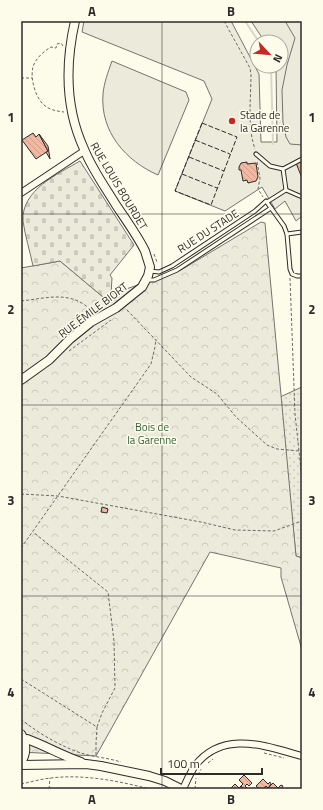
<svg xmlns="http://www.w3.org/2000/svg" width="323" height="810" viewBox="0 0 323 810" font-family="'Titillium Web',sans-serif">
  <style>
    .grass { fill: url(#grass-dots); stroke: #74746e }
    .forest { fill: url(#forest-crowns); stroke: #74746e }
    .cemetery { fill: url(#cemetery-stones); stroke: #74746e }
    .pitch { fill: #ecebdb; stroke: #74746e }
    .parking { fill: #eceadb; stroke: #74746e }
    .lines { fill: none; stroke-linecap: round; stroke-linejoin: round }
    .stream { stroke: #d8d7c9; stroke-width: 2 }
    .building { fill: url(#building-back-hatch); stroke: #2b2b2b }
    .service-casing { stroke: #2b2b2b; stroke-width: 5 }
    .minor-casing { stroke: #2b2b2b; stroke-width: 8 }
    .tertiary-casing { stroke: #2b2b2b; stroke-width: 10 }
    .path { stroke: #6a6964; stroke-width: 1; stroke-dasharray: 3 2; stroke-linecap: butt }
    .service { stroke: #fdfbea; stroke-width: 3 }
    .minor { stroke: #fdfbea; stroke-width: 6 }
    .tertiary { stroke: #fdfbea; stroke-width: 8 }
    .fence { stroke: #2b2b2b; stroke-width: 1; stroke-dasharray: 5 2; stroke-linecap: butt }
    .grid { fill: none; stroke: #2b2b2b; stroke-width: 1; stroke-opacity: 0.55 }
    .poi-dot { fill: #c62828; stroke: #fdfbea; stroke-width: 1.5 }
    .labels { text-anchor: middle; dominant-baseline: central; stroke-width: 3; stroke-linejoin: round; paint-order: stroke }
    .poi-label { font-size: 11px; fill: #2b2b2b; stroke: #fdfbea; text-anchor: start }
    .street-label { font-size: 11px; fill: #2b2b2b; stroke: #fdfbea }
    .park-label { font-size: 11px; fill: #34623c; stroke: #fdfbea }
    .neatline { fill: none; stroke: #2b2b2b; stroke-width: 1.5 }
    .grid-label { font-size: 13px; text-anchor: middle; font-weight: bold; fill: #2b2b2b }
  </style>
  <defs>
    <pattern id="grass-dots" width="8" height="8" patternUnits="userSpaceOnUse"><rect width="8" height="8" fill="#ecebdb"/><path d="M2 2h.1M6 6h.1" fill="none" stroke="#cbcabc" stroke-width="1.8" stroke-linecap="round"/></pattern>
    <pattern id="forest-crowns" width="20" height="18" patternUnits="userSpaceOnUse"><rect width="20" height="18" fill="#ecebdb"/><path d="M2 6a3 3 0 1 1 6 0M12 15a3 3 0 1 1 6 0" fill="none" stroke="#cbcabc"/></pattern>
    <pattern id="cemetery-stones" width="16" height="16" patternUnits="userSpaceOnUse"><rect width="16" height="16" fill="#ecebdb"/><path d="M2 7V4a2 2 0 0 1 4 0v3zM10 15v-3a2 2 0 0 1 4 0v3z" fill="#cbcabc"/></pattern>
    <pattern id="building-back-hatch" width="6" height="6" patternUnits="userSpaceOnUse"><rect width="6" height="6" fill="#f2b8a0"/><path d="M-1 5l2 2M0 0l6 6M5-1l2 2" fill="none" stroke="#d09e8a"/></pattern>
  </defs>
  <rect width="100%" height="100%" fill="#fdfbea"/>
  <polygon class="grass" points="302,387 302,558 296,556 280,397"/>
  <polygon class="forest" points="261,222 265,223 296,556 302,558 302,650 281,577 281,568 210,552 96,756 21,752 21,268 60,261 103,297 181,270"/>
  <path class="cemetery" d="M80,161l54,84 -24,30 2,3 -1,16 -8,3 -43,-36 -27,5c-3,-15 -8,-30 -10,-45 -2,-31 35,-47 57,-60z"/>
  <g class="pitch">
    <polygon points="84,21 231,21 259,74 261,142 277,142 276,66 281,66 281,42 265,42 251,21 302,21 302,216 296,221 285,201 275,209 262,187 225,211 175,191 212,99 204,81 82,32"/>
    <path d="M112,61l74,31 3,8 -31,75c-32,-14 -58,-43 -55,-81 1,-11 5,-22 9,-33z"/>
  </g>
  <polygon class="parking" points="285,21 302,21 302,145 290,144 286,137 283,122 282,90 287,65 295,38"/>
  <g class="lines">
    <g class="stream">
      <polyline points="245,21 259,42"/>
      <polyline points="271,66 273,144"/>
    </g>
  </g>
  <g class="building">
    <polygon points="33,133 36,137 39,134 48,151 36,159 22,140"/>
    <polygon points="39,134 48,146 50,159 46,152 48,151"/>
    <polygon points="302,161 302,178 296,163"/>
    <polygon points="247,162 247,164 256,163 258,177 256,181 248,183 247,180 243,181 241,170 239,170 239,167 241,163"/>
    <polygon points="102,507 108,509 107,513 101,512"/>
    <polygon points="244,775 252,783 249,786 247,784 245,786 248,789 244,789 241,786 243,784 239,780"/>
    <polygon points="263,779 268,784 270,782 271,784 268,788 266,786 263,789 259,789 256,786"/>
    <polygon points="273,783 278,788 281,785 283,786 281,789 267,789"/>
    <polygon points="235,784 239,788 241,786 244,789 230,789"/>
  </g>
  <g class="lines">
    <g class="service-casing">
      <g id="service">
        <polyline points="256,154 270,166 283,169"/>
        <polyline points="286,190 283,169 302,159"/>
        <polyline points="267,202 286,190 302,197"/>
        <polyline points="287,234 302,232"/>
        <polyline points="150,271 159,272 172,266 255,211 266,201 284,226 287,234 290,269 292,274 297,276 302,276"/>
        <polyline points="147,280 154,280 177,270 271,208"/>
      </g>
    </g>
    <g class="minor-casing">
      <g id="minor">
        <polyline points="21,193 84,151"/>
        <path d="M183,789c3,-7 7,-15 11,-22 28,-38 71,-21 108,-11"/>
      </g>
    </g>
    <g class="tertiary-casing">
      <g id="tertiary">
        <path d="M21,380l28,-20 21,-21 21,-17 25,-14 26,-21 6,-11 2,-9 -5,-16c-8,-16 -19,-31 -29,-46 -11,-18 -24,-36 -32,-56 -19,-41 -19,-84 -9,-128"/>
        <path d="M21,734c5,9 6,19 0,28"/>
        <path d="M24,740l3,-1c19,7 36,17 54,23"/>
        <polyline points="21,765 86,764 101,766 149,776 165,781 181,789"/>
      </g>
    </g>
    <g class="path">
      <path d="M224,21l26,47 1,7c0,23 -4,52 4,74"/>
      <path d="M63,46l-2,-3 -4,1 -1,4 -5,-1c-7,4 -16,12 -18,20 -3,11 2,30 11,38 6,5 12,6 20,7"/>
      <polyline points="21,78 32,78"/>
      <polyline points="257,162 260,178 258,189 263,197"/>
      <polyline points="154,254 157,262"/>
      <polyline points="290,278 295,414 302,479"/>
      <path d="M21,301c27,-3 50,-11 71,10"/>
      <polyline points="127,310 191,377 217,394 236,417 267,445 277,449 299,451"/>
      <polyline points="69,351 111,320"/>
      <polyline points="21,494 58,496 201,522 235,530 274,531 302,521"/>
      <polyline points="21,548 151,364 155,347 156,339"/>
      <polyline points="21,679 97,727 102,713 115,688 114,641 108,592 33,532"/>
      <path d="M21,719c15,13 41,28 60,34 13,4 27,5 40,9"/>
      <polyline points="264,753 284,758"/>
      <polyline points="96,755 96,743 97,727"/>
      <polyline points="208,763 213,759"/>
      <polyline points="198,775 201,769"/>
      <path d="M21,784c10,-2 20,-5 30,-6 33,-4 67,3 99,11"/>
      <polyline points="49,789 50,778"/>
      <polyline points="195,789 196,778"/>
    </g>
    <use href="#service" class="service"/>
    <use href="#minor" class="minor"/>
    <use href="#tertiary" class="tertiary"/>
    <g class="fence">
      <polygon points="202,123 237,137 211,205 175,191"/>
      <polyline points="195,140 230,154"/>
      <polyline points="189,157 224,171"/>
      <polyline points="182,174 217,188"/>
    </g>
  </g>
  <path class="grid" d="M162,21v768M21,214h281M21,405h281M21,596h281"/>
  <circle class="poi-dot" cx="232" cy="121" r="4"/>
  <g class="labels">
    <g class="poi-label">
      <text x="240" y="115">Stade de<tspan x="240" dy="13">la Garenne</tspan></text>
    </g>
    <g class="street-label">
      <text transform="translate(119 186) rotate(59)">RUE LOUIS BOURDET</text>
      <text transform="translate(208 231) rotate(-33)">RUE DU STADE</text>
      <text transform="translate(93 310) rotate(-37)">RUE ÉMILE BIORT</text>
    </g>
    <g class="park-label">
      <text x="152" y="427">Bois de<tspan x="152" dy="13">la Garenne</tspan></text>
    </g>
  </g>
  <rect width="323" height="810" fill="none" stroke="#fdfbea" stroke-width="44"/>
  <g transform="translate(269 54) rotate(116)"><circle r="19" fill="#fdfbea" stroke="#a9a89e"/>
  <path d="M0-3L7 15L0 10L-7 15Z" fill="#c62828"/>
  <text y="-6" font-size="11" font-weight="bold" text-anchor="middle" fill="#2b2b2b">N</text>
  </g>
  <path d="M161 768v6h101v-6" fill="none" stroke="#2b2b2b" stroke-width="2"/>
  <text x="167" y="768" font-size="12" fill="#2b2b2b" stroke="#fdfbea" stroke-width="3" paint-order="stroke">100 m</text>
  <rect x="22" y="22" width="279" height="766" class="neatline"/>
  <g class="grid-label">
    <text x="92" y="16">A</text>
    <text x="231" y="16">B</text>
    <text x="11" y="122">1</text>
    <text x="312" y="122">1</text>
    <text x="11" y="314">2</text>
    <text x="312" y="314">2</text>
    <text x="11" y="505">3</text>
    <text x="312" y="505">3</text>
    <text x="11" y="697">4</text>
    <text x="312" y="697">4</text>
    <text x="92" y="804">A</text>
    <text x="231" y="804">B</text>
  </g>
</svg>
